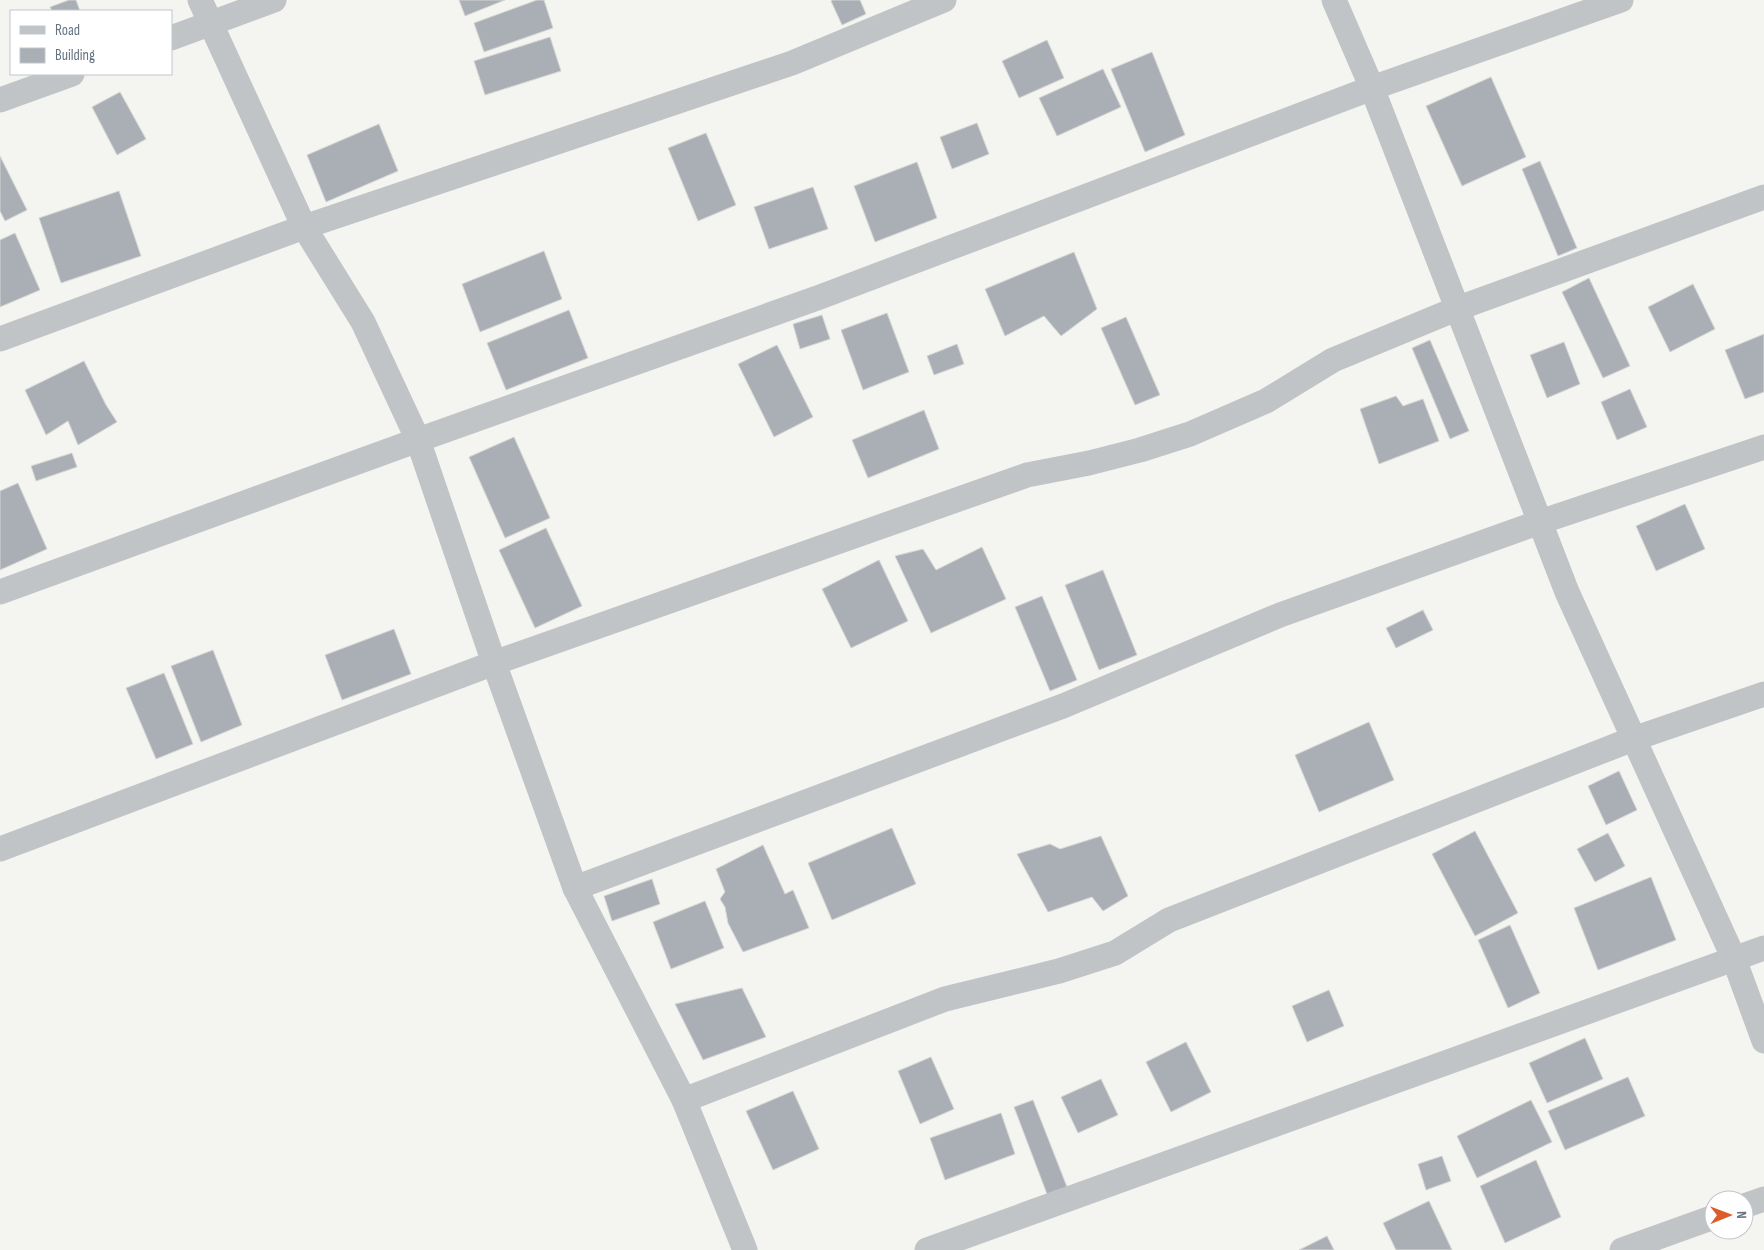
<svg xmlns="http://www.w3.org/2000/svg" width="1764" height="1250" viewBox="0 0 1764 1250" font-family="'Sofia Sans Condensed',sans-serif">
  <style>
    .building { fill: #a9afb5; stroke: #d6d6d4 }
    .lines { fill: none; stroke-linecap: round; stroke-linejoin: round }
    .minor { stroke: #c0c4c7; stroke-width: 25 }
  </style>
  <rect width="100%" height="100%" fill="#f4f5f1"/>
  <g class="building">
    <polygon points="69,0 76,0 80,11 52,11 50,7"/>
    <polygon points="459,0 505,0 465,16"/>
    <polygon points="537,0 544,0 553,28 484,52 474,23"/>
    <polygon points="832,0 860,0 866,14 842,25 831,1"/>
    <polygon points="550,37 561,71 485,95 474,61"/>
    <polygon points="1047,40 1064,78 1019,98 1002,61"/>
    <polygon points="1152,52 1185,135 1145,152 1111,69"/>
    <polygon points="1103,69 1121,107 1057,136 1039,98"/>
    <polygon points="1491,77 1526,157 1462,186 1426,106"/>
    <polygon points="120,92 146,139 117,155 92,107"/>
    <polygon points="977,123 989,154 952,169 940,137"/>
    <polygon points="379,124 398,171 326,202 307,155"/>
    <polygon points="706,133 736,205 698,221 668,148"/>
    <polygon points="0,156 27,210 5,221 0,211"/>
    <polygon points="1540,161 1577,248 1558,256 1522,169"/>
    <polygon points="917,162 937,218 875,242 854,186"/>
    <polygon points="813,187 828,229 769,249 754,207"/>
    <polygon points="119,191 141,256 61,283 39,218"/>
    <polygon points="15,233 40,290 0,307 0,240"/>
    <polygon points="544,251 562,299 480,332 462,284"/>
    <polygon points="1074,252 1097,309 1061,336 1044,316 1005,336 985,289"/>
    <polygon points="1589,278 1630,366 1603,378 1562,292"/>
    <polygon points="1693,284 1715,329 1670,352 1648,307"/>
    <polygon points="569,310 588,358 506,390 487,343"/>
    <polygon points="887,313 909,372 863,390 841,330"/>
    <polygon points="822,315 830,339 800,349 793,324"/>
    <polygon points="1126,317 1160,395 1135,405 1101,328"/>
    <polygon points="1764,334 1764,392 1745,399 1725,350"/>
    <polygon points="1430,340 1469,431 1450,439 1412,348"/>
    <polygon points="1564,342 1580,384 1547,398 1530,355"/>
    <polygon points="957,344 964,364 934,375 927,356"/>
    <polygon points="777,345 813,417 774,437 738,364"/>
    <polygon points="84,361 106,405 117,422 78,445 68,421 46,435 25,390"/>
    <polygon points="1630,389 1647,427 1617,440 1601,402"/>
    <polygon points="1396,396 1403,406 1423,399 1439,441 1379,464 1360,409"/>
    <polygon points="924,410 939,449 868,478 852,440"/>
    <polygon points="514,437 550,518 505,538 469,457"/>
    <polygon points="72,453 77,467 36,481 31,466"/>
    <polygon points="18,483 47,549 0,570 0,491"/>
    <polygon points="1685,504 1705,549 1656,571 1636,526"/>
    <polygon points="546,528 582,606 535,628 499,550"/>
    <polygon points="982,547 1006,599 931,633 895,556 923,549 936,570"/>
    <polygon points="879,560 908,621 851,648 822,589"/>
    <polygon points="1103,570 1137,655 1099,670 1065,585"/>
    <polygon points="1042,596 1077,680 1050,691 1015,607"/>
    <polygon points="1423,610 1433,630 1396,648 1386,628"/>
    <polygon points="394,629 411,674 342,700 325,655"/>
    <polygon points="213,650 242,725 201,742 171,666"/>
    <polygon points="164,673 193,744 156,759 126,688"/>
    <polygon points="1369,722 1394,780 1319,812 1295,755"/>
    <polygon points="1619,771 1637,810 1606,825 1588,786"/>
    <polygon points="892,828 916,884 832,920 808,863"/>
    <polygon points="1475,831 1518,913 1475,936 1432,854"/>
    <polygon points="1608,833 1625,866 1595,882 1577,849"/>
    <polygon points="1101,836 1128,896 1103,911 1092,897 1048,912 1017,854 1050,844 1060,849"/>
    <polygon points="763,845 785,894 793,890 809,928 743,952 728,923 725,907 720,899 725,892 716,869"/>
    <polygon points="1651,877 1676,940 1598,970 1574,908"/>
    <polygon points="652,879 660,904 612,921 604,896"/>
    <polygon points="705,901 724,948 671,969 653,922"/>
    <polygon points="1510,925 1540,993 1508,1008 1478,940"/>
    <polygon points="742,988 766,1037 703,1060 675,1004"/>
    <polygon points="1329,990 1344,1026 1307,1042 1292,1006"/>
    <polygon points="1585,1038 1603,1079 1547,1103 1529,1063"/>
    <polygon points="1186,1042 1211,1092 1171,1112 1146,1062"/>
    <polygon points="931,1057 954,1109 920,1124 898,1071"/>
    <polygon points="1628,1077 1645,1116 1565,1150 1548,1111"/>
    <polygon points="1101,1079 1118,1115 1078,1133 1061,1097"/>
    <polygon points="793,1091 819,1149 773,1170 746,1111"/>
    <polygon points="1033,1100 1067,1187 1047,1194 1014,1107"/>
    <polygon points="1531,1100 1552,1142 1477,1178 1457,1136"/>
    <polygon points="1001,1113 1015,1154 945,1180 930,1138"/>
    <polygon points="1442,1156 1451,1181 1426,1190 1418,1164"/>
    <polygon points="1536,1160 1561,1217 1505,1243 1480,1186"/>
    <polygon points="1429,1201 1452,1250 1396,1250 1383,1223"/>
    <polygon points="1327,1236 1334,1250 1299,1250"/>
  </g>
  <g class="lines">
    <g class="minor">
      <polyline points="200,0 304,227 363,322 418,440 494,663 575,888 684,1100 745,1250"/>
      <polyline points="1334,0 1372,88 1567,592 1734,959 1764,1041"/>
      <polyline points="171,38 274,0"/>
      <polyline points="0,100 72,74"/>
      <polyline points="0,339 304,227 792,63 944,0"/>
      <polyline points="0,592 418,440 820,297 1372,88 1621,0"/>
      <polyline points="0,849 494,663 1027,475 1089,463 1140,450 1190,434 1266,401 1333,360 1456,309 1764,197"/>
      <polyline points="575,888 1063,706 1280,615 1540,522 1764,447"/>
      <polyline points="684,1100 945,999 1059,971 1115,953 1169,920 1633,739 1764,694"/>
      <polyline points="1744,1206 1764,1199"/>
      <polyline points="927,1250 1764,948"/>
      <polyline points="1622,1250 1714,1217"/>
    </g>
  </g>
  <rect x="10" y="10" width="162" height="65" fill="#ffffff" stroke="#c1c7cd"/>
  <rect x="20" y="26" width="25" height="8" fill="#c0c4c7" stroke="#c1c7cd"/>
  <text x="55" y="35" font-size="15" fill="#657381">Road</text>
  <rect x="20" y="48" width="25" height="15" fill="#a9afb5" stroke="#c1c7cd"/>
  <text x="55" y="60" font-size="15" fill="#657381">Building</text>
  <g transform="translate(1729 1215) rotate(89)"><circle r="24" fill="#ffffff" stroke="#c1c7cd"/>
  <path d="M0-4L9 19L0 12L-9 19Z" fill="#db5e2a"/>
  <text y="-8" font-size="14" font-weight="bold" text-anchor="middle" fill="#657381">N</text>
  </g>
</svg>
